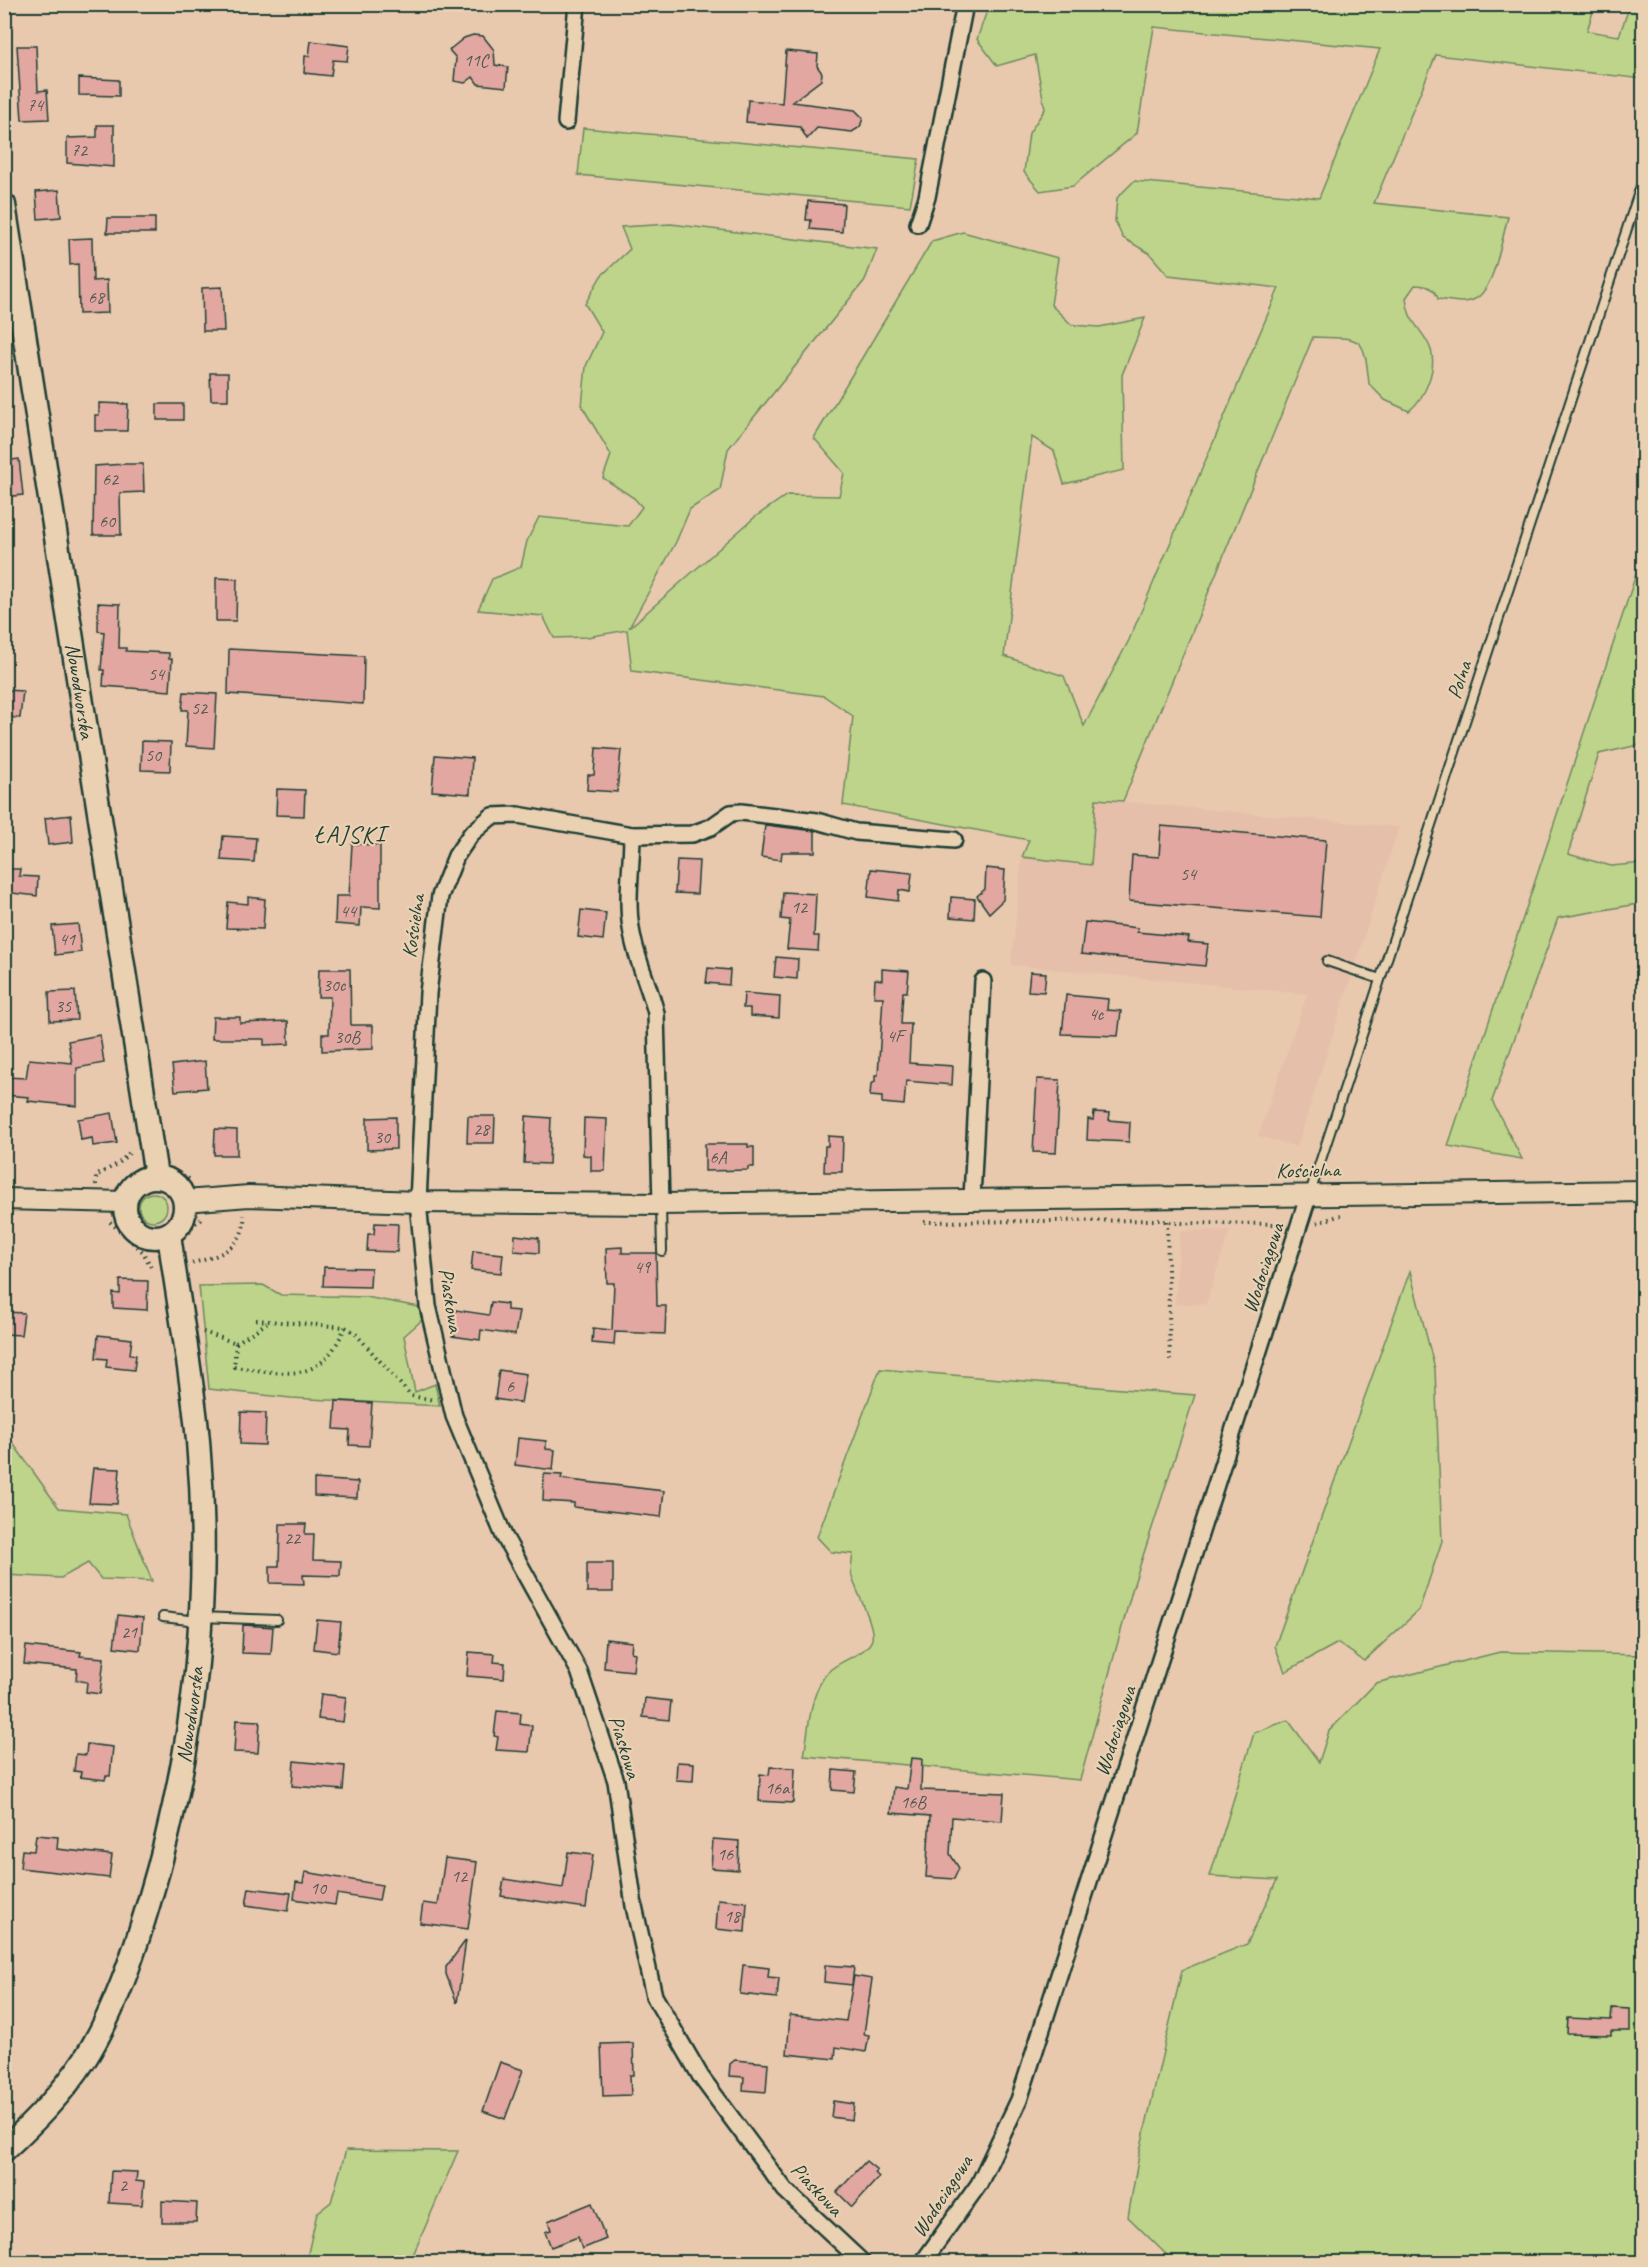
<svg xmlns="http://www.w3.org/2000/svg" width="1648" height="2267" viewBox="0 0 1648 2267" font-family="Caveat,sans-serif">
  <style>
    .built { fill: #e6bfaa }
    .green { fill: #bdd48a; stroke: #6e885f; stroke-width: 1.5 }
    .building { fill: #e1a7a0; stroke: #1f3d34; stroke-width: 1.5 }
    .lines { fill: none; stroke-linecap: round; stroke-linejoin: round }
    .service-casing { stroke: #1f3d34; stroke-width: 12 }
    .minor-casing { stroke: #1f3d34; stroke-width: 20 }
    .tertiary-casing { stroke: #1f3d34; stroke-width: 24 }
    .secondary-casing { stroke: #1f3d34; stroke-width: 27 }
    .path { stroke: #1f3d34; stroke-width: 4; stroke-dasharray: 1.5 4.5; stroke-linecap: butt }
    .service { stroke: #ead1b2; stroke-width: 8 }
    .minor { stroke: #ead1b2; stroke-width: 15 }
    .tertiary { stroke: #ead1b2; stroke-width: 20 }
    .secondary { stroke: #ead1b2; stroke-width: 22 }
    .labels { text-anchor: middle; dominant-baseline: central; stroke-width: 4.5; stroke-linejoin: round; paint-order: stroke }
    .number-label { font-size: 18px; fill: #50584f }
    .street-label { font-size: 21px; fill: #1f3d34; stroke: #ead1b2 }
    .quarter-label { font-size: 24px; letter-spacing: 1.5px; fill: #1f3d34; stroke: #ead1b2 }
  </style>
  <rect width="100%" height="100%" fill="#e8c9ae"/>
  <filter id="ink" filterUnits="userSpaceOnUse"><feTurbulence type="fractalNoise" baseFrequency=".0167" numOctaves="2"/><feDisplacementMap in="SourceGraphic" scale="12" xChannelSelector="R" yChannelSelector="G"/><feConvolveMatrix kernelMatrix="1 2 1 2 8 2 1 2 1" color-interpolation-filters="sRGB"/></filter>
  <g filter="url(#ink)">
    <g class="built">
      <polygon points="1096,799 1399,827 1297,1147 1258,1136 1307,994 1011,965 1022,857 1091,864"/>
      <polygon points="1230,1230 1206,1304 1175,1304 1180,1231"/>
    </g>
    <g class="green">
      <path d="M989,5h606l-8,26 32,5 11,-31h13v74l-207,-24 -62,148 134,14c-6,20 -13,72 -33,82 -11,6 -26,1 -37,0 -4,-12 -12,-14 -23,-14l-9,13c3,25 11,25 22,45 12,21 -2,54 -19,68l-24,-11 -16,-16c-5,-51 -7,-45 -56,-47l-190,464 -27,-2 -5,66 -69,-8 7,-17 -186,-35 10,-89 -29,-20 -192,-25 -5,-41 -40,7 -33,1 -11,-22 -65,-6 14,-31 29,-12 6,-26 12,-24 89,9 14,-19 -8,-9 -31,-20 8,-23 -29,-49 4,-40 16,-34 -17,-28 16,-28 29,-27 -9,-22 50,-3 206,25 -12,31 -137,169 -8,41 -30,19 -14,33 -47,86 126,-111 32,-22 52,1 5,-23 -30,-35 118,-197 31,-9 95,26 -7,47 21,20 27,2 46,-9 -23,57 2,95 -60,14 -10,-33 -22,-14 -28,219 60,20 20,50 45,-86 150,-352 -111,-13 -19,-22 -26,-15 -8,-17 2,-23 17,-17 185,17 61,-149 -226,-22 -17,106 -64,53 -33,5 -16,-19 5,-39 16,-24 -10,-54 -38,11 -20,-27z"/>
      <polygon points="583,128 919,159 910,206 578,175"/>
      <polygon points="1643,553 1643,744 1599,754 1568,854 1611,866 1643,863 1643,903 1558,918 1492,1101 1522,1159 1448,1146"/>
      <circle cx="153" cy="1207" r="14"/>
      <polygon points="1410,1271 1435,1369 1442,1541 1419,1610 1364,1661 1338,1643 1285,1672 1275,1646"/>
      <polygon points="263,1285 281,1295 366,1297 419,1307 422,1320 404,1336 415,1392 435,1384 440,1406 291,1398 209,1389 199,1286"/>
      <path d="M880,1369l315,26 -62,192 -53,193 -276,-24c5,-27 5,-63 24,-84 11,-12 40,-18 44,-33 3,-14 -16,-48 -20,-62 -2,-7 0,-16 1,-23l-22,-2 -14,-15z"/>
      <polygon points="5,1432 59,1508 126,1514 152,1581 101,1579 88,1563 61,1578 5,1575"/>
      <polygon points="1500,1652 1643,1655 1643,2262 1174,2262 1128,2217 1139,2155 1182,1970 1247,1944 1277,1880 1210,1876 1254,1733 1288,1720 1319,1762 1329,1731 1376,1683"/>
      <polygon points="346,2150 458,2151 410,2262 306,2262 317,2213 331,2202"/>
    </g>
    <g class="building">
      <polygon points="473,35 483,36 494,50 495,65 508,67 506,87 478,84 473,77 465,83 454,81 456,58 449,50 464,38"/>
      <polygon points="311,41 349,46 347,61 333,60 331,76 304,73 305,56 309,56"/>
      <polygon points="17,46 36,46 38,91 47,90 49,119 22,120"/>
      <polygon points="786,51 818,54 817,66 822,73 821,80 792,102 855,110 863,118 860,127 852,132 817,128 807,139 800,127 746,122 748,100 782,103"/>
      <polygon points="79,78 119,80 119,96 79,95"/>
      <polygon points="97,125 114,125 114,167 67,163 67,138 97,137"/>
      <polygon points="59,190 61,217 38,219 36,192"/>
      <polygon points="808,201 844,204 842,232 810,229 811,220 806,220"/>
      <polygon points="108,218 155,218 155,233 107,233"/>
      <polygon points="92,238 93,281 107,280 108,313 79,314 78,264 70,265 69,239"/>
      <polygon points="222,287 224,331 203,331 202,288"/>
      <polygon points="210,373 228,373 228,400 211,400"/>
      <polygon points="99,403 128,404 127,431 95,431 95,415 99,415"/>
      <rect x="157" y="404" width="26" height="16"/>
      <polygon points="19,459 23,495 4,497 4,461"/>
      <polygon points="125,464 143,464 144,492 120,493 121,535 93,535 94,466"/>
      <polygon points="216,578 237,579 236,621 216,621"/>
      <polygon points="98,603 120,604 119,648 126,648 126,651 169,653 169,659 172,659 170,691 103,686 104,670 101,670 104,632 98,631"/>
      <polygon points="229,649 364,656 363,704 228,694"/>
      <polygon points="4,690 23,691 20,718 4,717"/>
      <polygon points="184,692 217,694 214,748 186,746 188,710 182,710"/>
      <polygon points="142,741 171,742 170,771 141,770"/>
      <polygon points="596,748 621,750 617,792 587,790 588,775 594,775"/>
      <polygon points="435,755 472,758 470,794 432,791"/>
      <polygon points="277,789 305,790 304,816 276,815"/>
      <polygon points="71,815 73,842 48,845 45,818"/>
      <polygon points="765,825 815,831 815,852 782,852 781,860 761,857"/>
      <polygon points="1161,826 1326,840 1320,917 1129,901 1132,855 1159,857"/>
      <polygon points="223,836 256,838 254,862 221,860"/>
      <polygon points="352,844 380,845 380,908 361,907 360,926 335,924 336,896 349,896"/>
      <polygon points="677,860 699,861 697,894 675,893"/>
      <polygon points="986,868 1005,870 1003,900 989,913 977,896 985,889"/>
      <polygon points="4,869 20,869 19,876 38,877 37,896 4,892"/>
      <polygon points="871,869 912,873 910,892 899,890 898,901 868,897"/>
      <polygon points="783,892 816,894 814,936 819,936 818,951 787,949 790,920 781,919"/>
      <polygon points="248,897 265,899 263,929 226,928 228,902 248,904"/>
      <polygon points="951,897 975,899 974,919 950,917"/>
      <polygon points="581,910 606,913 603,940 578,937"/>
      <polygon points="1085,922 1138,928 1137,932 1189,937 1188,942 1208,944 1205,966 1081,954"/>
      <polygon points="78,924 81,952 55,955 52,926"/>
      <polygon points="776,957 798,959 797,979 774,977"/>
      <polygon points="708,968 730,970 729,985 706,983"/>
      <polygon points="319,969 350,969 351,1025 373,1025 373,1049 322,1051 322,1034 329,1034 330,997 318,997"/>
      <polygon points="882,969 909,971 907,992 903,992 901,1024 911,1024 909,1063 953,1066 952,1085 906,1081 904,1105 882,1103 882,1097 870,1096 871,1084 875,1082 875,1075 878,1075 883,997 874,997 875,979 882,980"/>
      <polygon points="1030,972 1046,973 1044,992 1028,991"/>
      <polygon points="75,991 77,1020 50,1021 49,992"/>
      <polygon points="744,993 780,996 779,1018 750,1016 750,1008 743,1008"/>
      <polygon points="1066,995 1108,999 1107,1010 1121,1011 1118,1036 1062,1034"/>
      <polygon points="213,1017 240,1017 240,1023 288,1021 289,1044 264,1045 264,1039 212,1039"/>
      <polygon points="100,1035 104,1063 77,1068 77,1106 28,1101 29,1097 4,1095 4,1077 26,1078 29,1059 72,1063 68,1041"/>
      <polygon points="205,1061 207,1088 175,1091 172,1065"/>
      <polygon points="1037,1079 1060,1080 1056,1153 1033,1152"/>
      <polygon points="1094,1112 1110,1113 1109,1120 1130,1122 1129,1142 1087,1140 1088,1119 1093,1120"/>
      <polygon points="112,1113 117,1143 93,1146 92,1138 81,1140 78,1119"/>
      <polygon points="468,1116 495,1116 494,1143 467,1143"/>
      <polygon points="526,1116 551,1118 549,1164 524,1163"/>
      <polygon points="396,1117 396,1149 367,1150 367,1118"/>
      <polygon points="584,1118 607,1119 605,1171 591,1171 591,1156 583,1155"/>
      <polygon points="215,1129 237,1130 237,1155 214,1155"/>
      <polygon points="828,1136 843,1137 842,1172 824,1172 825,1146 828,1146"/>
      <polygon points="705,1144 748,1144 748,1147 754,1147 754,1167 748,1167 748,1170 705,1171"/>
      <polygon points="375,1223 398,1224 397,1252 367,1251 368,1234 374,1234"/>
      <polygon points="515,1235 539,1238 539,1253 514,1251"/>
      <polygon points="622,1247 622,1253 656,1253 657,1306 666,1306 665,1334 615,1332 614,1345 592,1343 593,1328 612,1330 614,1283 607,1283 606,1248"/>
      <polygon points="473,1251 503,1254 501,1273 471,1270"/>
      <polygon points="324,1267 371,1268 370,1287 323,1286"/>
      <polygon points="120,1280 148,1281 147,1310 113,1308 113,1293 120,1294"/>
      <polygon points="491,1302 507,1304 507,1310 519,1311 515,1335 481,1330 480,1340 452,1336 456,1310 489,1315"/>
      <polygon points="6,1312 24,1313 21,1335 4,1334"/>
      <polygon points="98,1335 132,1339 130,1354 136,1355 134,1370 106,1367 107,1359 96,1358"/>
      <polygon points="499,1370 526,1374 521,1403 495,1399"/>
      <polygon points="336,1401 372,1403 369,1446 349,1445 350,1430 334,1429"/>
      <polygon points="241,1412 266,1413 265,1445 240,1444"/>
      <polygon points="518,1438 546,1441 546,1449 555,1450 553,1470 515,1465"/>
      <polygon points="93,1468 120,1469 117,1504 89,1503"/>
      <polygon points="544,1474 562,1475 561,1479 664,1491 661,1517 574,1507 574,1503 543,1501"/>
      <polygon points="314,1479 358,1482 357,1498 314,1496"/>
      <polygon points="280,1524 306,1524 305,1534 314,1534 313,1560 341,1561 340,1576 303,1575 304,1584 270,1583 270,1566 279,1566"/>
      <rect x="587" y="1563" width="26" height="29"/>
      <polygon points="118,1615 143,1618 140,1650 114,1647"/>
      <polygon points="317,1620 341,1622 338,1652 314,1649"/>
      <polygon points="243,1625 273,1627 271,1654 242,1653"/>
      <polygon points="606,1639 632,1642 631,1652 635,1653 633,1671 604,1668"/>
      <polygon points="26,1646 81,1652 80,1656 104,1658 100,1694 86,1692 87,1682 76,1680 77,1669 24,1664"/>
      <polygon points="469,1652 495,1654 494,1662 505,1663 504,1679 467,1676"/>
      <polygon points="321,1694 346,1697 343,1722 318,1719"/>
      <polygon points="645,1698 671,1701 669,1720 643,1717"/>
      <polygon points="497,1711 521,1713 520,1724 532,1726 529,1752 496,1750 498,1737 494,1736"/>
      <polygon points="236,1720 260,1721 258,1753 234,1752"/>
      <polygon points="87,1744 113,1747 110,1776 106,1776 105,1780 80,1777 81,1772 74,1771 76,1754 86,1755"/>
      <polygon points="911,1758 922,1759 921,1790 1004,1793 1002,1821 952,1817 950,1854 959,1868 954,1879 926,1877 930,1816 891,1813 894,1787 907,1789"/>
      <polygon points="294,1761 345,1766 343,1790 292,1786"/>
      <polygon points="677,1762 694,1763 693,1781 676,1780"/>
      <polygon points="770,1767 795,1768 793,1803 759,1801 760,1774 769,1775"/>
      <polygon points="833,1770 856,1772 854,1792 832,1790"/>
      <polygon points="36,1835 58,1837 57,1849 112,1855 109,1878 20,1868 22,1850 34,1851"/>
      <polygon points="713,1839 739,1841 738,1870 711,1868"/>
      <polygon points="568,1852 593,1855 586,1908 501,1896 504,1879 563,1888"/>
      <polygon points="445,1858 477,1862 468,1929 420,1923 423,1903 438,1905"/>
      <polygon points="305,1872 382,1885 379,1901 337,1894 335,1905 294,1899 296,1882 303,1883"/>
      <polygon points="249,1888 291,1893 288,1911 246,1905"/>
      <polygon points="718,1899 747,1902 745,1932 716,1929"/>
      <polygon points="466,1940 457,2003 446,1974 446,1967"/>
      <polygon points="743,1965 769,1968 768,1977 779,1978 777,1998 740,1994"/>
      <polygon points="825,1965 854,1967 852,1985 824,1982"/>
      <polygon points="854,1976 872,1979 864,2034 869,2035 866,2052 836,2047 835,2059 787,2054 790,2015 846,2021"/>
      <polygon points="1612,2008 1630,2009 1630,2031 1611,2031 1611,2035 1567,2034 1568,2018 1611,2020"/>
      <polygon points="633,2043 634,2075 630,2075 631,2095 603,2096 601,2044"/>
      <polygon points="735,2060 768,2063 766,2092 743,2090 744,2077 729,2076 730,2064"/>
      <polygon points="500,2062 523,2070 505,2119 483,2111"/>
      <polygon points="833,2101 854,2104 852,2120 831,2117"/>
      <polygon points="866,2161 877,2170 875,2173 879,2177 852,2207 837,2192"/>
      <polygon points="111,2171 137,2172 136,2181 144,2182 142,2205 109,2203"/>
      <polygon points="162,2201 197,2203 196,2222 162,2222"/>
      <polygon points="592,2203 606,2239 582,2249 578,2237 551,2247 545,2232 551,2230 548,2221"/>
    </g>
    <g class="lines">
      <g class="service-casing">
        <g id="service">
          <polyline points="1327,961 1380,979"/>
          <polyline points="1310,1193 1644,177"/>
          <polyline points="661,1205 662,1251"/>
          <polyline points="163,1617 197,1621"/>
          <polyline points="201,1617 277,1620"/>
        </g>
      </g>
      <g class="minor-casing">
        <g id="minor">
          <polyline points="566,122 577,4"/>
          <polyline points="918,224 927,197 965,4"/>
          <path d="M632,835c0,29 -6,64 -1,93 4,30 18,56 25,85l5,191"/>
          <polyline points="972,1198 983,981"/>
          <polyline points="862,2262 785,2190 701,2077 654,1996 634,1906 616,1781 579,1671 504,1536 454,1416 428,1306 418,1202 428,993 440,896 456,856 471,834 492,816 518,815 632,835 692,834 711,827 731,813 741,812 817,821 856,832 954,840"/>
          <polyline points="923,2262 979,2184 1019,2100 1309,1194"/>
        </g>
      </g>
      <g class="tertiary-casing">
        <g id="tertiary">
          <polyline points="4,1199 124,1202"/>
          <polyline points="185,1201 249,1196 418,1202 661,1204 1644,1191"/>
        </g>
      </g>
      <g class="secondary-casing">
        <g id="secondary">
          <path id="s1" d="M4,205l152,971"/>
          <circle cx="155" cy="1207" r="30"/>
          <path id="s2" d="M4,2150c30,-28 59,-57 81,-91 30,-48 48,-103 64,-157 45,-149 63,-306 49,-461 -6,-69 -20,-138 -29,-207"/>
        </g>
      </g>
      <g class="path">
        <polyline points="177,1173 191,1180"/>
        <polyline points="96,1185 96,1176 119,1163 131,1151"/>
        <polyline points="1167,1221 1170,1360"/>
        <polyline points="110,1222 143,1252 152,1269"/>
        <polyline points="924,1222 1160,1220 1174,1223 1282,1224"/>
        <polyline points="1317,1223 1341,1215"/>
        <polyline points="189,1233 193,1225 201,1219"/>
        <path d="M192,1263c26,-6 54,-16 52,-48"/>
        <polyline points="256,1320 345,1327 354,1332 411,1396 434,1400"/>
        <polyline points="203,1332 236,1343"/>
        <path d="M236,1343l-2,24c53,6 86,20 111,-40"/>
        <polyline points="236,1343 267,1323"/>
      </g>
      <use href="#service" class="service"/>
      <use href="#minor" class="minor"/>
      <use href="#tertiary" class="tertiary"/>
      <use href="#secondary" class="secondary"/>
    </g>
  </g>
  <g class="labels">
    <g class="number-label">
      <text x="476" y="60">11C</text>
      <text x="35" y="105">74</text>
      <text x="79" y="150">72</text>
      <text x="96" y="297">68</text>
      <text x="110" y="479">62</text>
      <text x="107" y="521">60</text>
      <text x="156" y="674">54</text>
      <text x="199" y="708">52</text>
      <text x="153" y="755">50</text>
      <text x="1188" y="874">54</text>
      <text x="799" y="907">12</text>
      <text x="348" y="911">44</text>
      <text x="67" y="939">41</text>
      <text x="334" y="985">30c</text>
      <text x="63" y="1006">35</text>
      <text x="1096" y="1014">4c</text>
      <text x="895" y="1036">4F</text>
      <text x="347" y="1037">30B</text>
      <text x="481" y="1129">28</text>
      <text x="382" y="1137">30</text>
      <text x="718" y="1157">6A</text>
      <text x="642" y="1267">49</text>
      <text x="510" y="1386">6</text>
      <text x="292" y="1538">22</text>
      <text x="129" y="1632">21</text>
      <text x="777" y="1788">16a</text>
      <text x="913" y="1802">16B</text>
      <text x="725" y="1854">16</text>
      <text x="459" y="1876">12</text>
      <text x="318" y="1888">10</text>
      <text x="732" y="1916">18</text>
      <text x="123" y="2185">2</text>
    </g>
    <g class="street-label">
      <text transform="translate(1459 680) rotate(-72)">Polna</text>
      <text stroke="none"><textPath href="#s1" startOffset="492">Nowodworska</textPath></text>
      <text transform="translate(413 926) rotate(-82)">Kościelna</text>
      <text transform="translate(1308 1170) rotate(-1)">Kościelna</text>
      <text transform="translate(1263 1268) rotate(-72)">Wodociągowa</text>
      <text transform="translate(451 1300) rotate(81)">Piaskowa</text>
      <text stroke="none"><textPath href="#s2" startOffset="484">Nowodworska</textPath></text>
      <text transform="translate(1115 1731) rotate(-72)">Wodociągowa</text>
      <text transform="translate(625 1747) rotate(73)">Piaskowa</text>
      <text transform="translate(817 2189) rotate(47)">Piaskowa</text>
      <text transform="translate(942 2196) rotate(-57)">Wodociągowa</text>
    </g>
    <g class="quarter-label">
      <text x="350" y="834">ŁAJSKI</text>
    </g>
  </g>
  <rect width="1648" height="2267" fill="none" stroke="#ead1b2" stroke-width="24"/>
  <rect x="12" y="12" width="1624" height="2243" fill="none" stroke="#1f3d34" stroke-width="2" filter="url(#ink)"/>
</svg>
